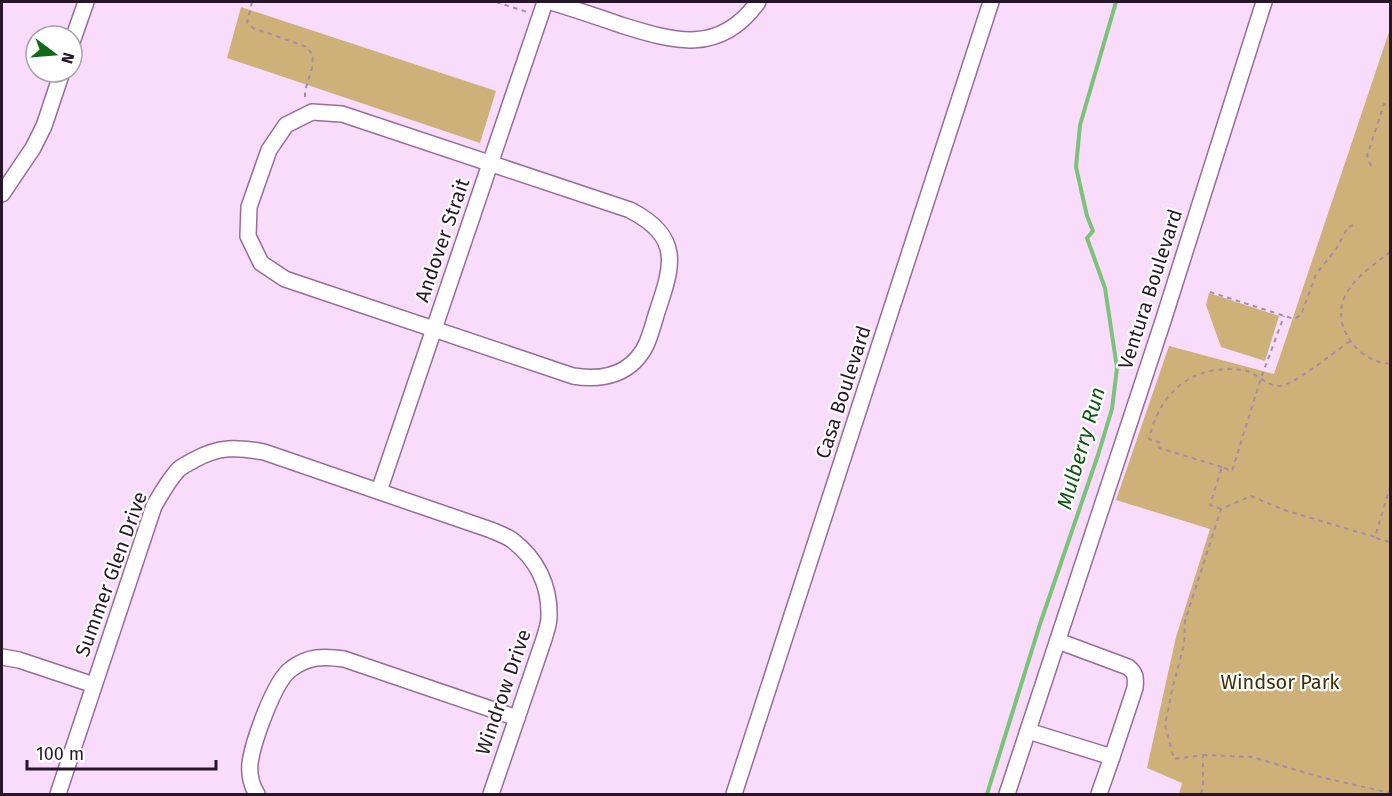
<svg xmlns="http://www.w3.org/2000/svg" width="1392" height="796" viewBox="0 0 1392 796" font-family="'Fira Sans',sans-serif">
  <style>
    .green { fill: #ceb179 }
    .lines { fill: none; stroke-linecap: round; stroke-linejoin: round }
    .stream { stroke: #7cc37a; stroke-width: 4 }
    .minor-casing { stroke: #986b9d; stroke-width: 18 }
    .path { stroke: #a58ca7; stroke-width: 2; stroke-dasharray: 4.5 4.5; stroke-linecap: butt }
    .minor { stroke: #fff; stroke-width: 15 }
    .labels { text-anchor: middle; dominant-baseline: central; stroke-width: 4.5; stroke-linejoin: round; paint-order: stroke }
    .street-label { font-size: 20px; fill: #271529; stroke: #fff }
    .park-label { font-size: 20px; fill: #412f03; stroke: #fff }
    .water-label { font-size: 21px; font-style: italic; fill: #0a5710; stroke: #fff }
  </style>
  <rect width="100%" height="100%" fill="#f9dbfc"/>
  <g class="green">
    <polygon points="241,7 496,91 480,143 227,58"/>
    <polygon points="1390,29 1390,794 1179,794 1182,783 1147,768 1176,637 1210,529 1116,500 1169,346 1274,374"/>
    <polygon points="1209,293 1279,316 1265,361 1221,347 1206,305"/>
  </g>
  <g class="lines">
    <polyline class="stream" points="987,794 1040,624 1098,455 1112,409 1117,368 1105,288 1087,238 1093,231 1087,216 1076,167 1080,125 1116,2"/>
    <g class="minor-casing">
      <g id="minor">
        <path d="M551,2c23,7 47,15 70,23 54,17 99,30 137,-23"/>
        <polyline points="72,42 86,2"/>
        <path d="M312,112l30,2 288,96c52,27 43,55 27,102 -3,10 -6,21 -10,31 -14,31 -43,38 -74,33l-288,-97 -24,-16 -13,-27 1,-29 20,-57 17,-25z"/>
        <polyline points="2,194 33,148 44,126 62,72"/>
        <polyline points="379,491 545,2"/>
        <path d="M1058,641l70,26c8,6 8,11 7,21l-23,69"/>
        <polyline points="2,657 19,660 94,685"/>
        <polyline points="1028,731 1112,757 1099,794"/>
        <path d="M58,794l96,-288c7,-12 14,-25 24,-36 4,-4 11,-7 16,-10 25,-14 43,-13 70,-8l227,78c7,3 15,6 21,10 25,19 38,46 37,77 0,7 -3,15 -5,22l-53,155"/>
        <path d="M257,794c-6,-9 -8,-20 -7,-31 3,-21 24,-82 41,-94 17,-13 33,-13 53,-10l173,59"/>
        <polyline points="734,794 991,2"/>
        <polyline points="1007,794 1163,321 1264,2"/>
      </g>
    </g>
    <g class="path">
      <polyline points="252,2 247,23 253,28 307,47 313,56 312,68 305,91 305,101"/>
      <polyline points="496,2 527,12"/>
      <polyline points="1371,166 1367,156 1384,104 1390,106"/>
      <path d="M1390,252c-15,12 -34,24 -44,42 -14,26 4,58 31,67 4,2 9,2 13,3"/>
      <polyline points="1210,292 1294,319 1301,315 1316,274 1336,249 1348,227 1357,224"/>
      <path d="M1222,467l-63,-19 2,-5 -12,-4c8,-35 29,-63 66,-69 10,-1 22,-2 32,1 11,4 22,16 33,15 14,-1 57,-36 70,-45"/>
      <polyline points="1221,509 1210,505 1222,467 1232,471 1261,378 1284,316"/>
      <polyline points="1376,538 1390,542"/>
      <polyline points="1203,755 1252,757 1320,777 1390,793"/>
      <polyline points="1201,794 1203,786 1203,755 1174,759 1165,725 1173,686 1184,645 1185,621 1221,509 1251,496 1284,510 1375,537 1390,487"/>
    </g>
    <use href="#minor" class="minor"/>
  </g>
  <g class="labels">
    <g class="street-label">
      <text transform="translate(442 240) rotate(-71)">Andover Strait</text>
      <text transform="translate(1150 289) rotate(-72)">Ventura Boulevard</text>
      <text transform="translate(843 392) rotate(-72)">Casa Boulevard</text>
      <text transform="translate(111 574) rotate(-70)">Summer Glen Drive</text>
      <text transform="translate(503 692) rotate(-71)">Windrow Drive</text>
    </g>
    <g class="park-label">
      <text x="1280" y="682">Windsor Park</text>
    </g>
    <g class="water-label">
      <text transform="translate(1081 448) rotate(-74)">Mulberry Run</text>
    </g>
  </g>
  <rect width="1392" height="796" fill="none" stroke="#271529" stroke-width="6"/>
  <g transform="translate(54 54) rotate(106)"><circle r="28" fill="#ffffff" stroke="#a9a1a9" stroke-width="1.5"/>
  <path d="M0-4.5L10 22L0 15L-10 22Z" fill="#0f6b16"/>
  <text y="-9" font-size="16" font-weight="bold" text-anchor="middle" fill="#271529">N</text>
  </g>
  <path d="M27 760v9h189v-9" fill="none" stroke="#271529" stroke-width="3"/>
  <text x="36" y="760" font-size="18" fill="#271529" stroke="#ffffff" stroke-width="4.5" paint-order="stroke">100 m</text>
</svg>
